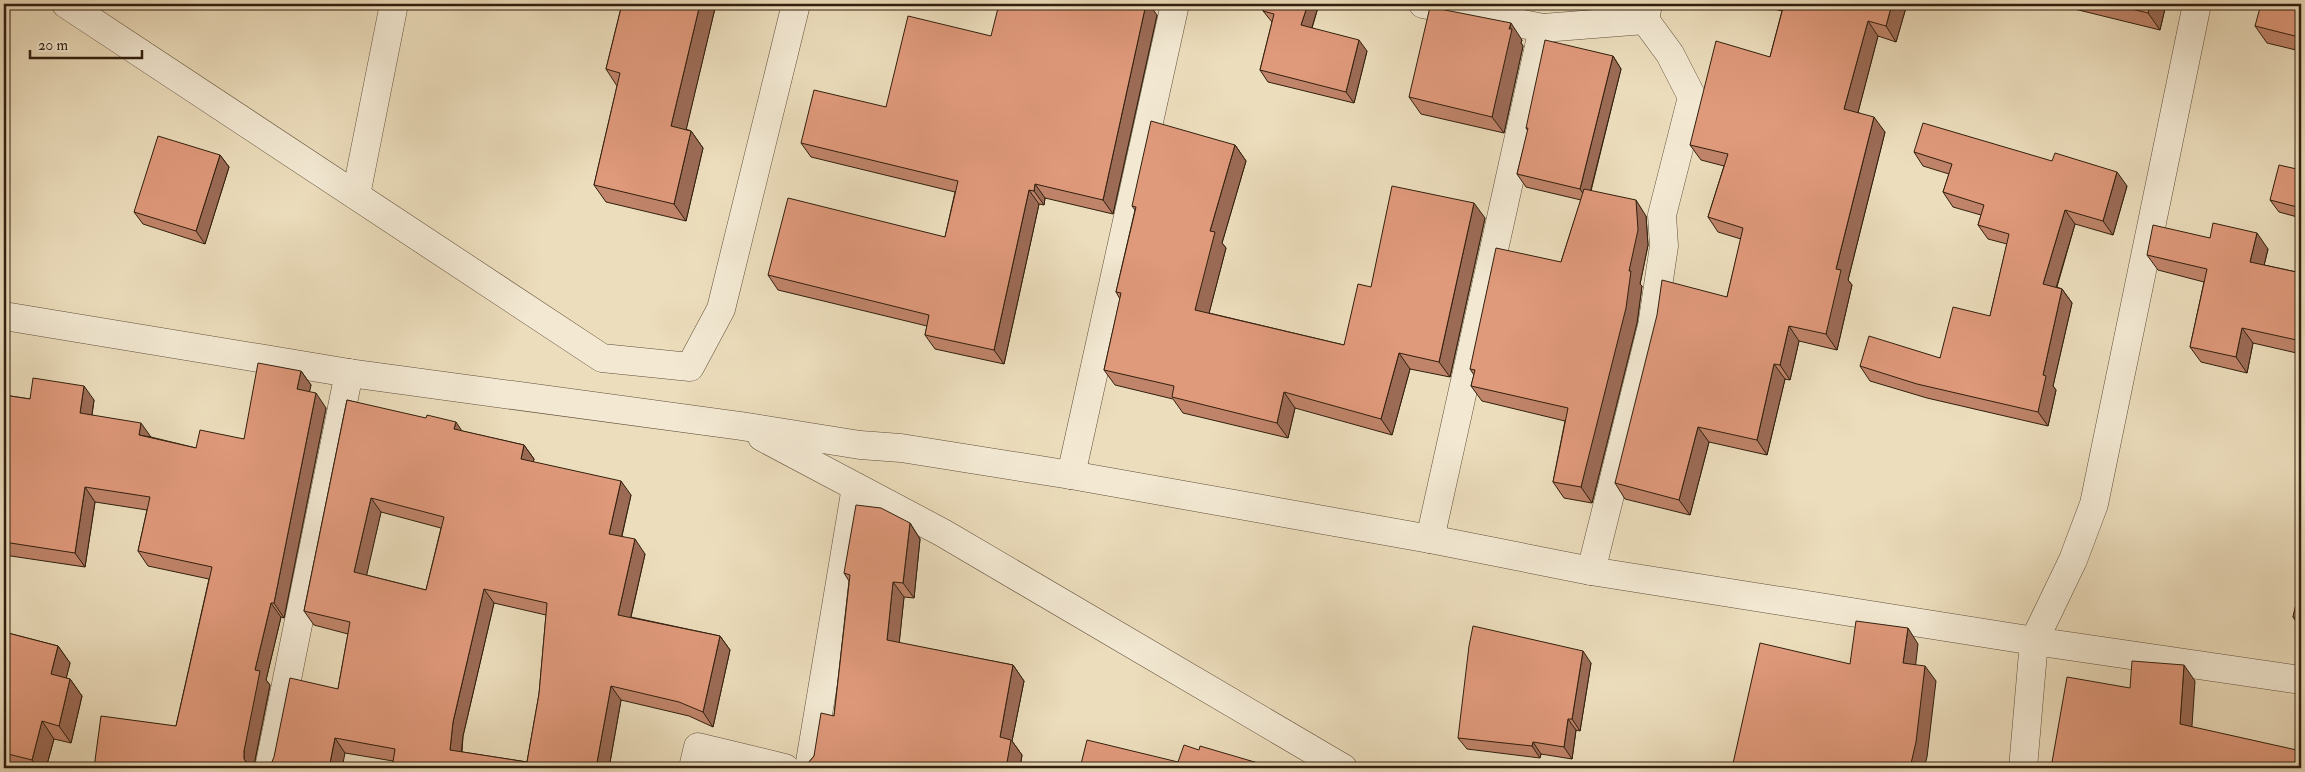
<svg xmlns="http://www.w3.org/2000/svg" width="2305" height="772" viewBox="0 0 2305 772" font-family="'IM FELL Double Pica',serif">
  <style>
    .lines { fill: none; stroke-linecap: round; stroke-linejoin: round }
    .minor-casing { stroke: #604e39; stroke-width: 29 }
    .minor { stroke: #f3e9d3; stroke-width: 28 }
    .wall { fill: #c0846a; stroke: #311f0d; fill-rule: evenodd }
    .shaded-wall { fill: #9c6b56; stroke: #311f0d }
    .building { fill: #df997b; stroke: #311f0d; fill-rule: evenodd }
  </style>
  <rect width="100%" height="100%" fill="#ecddbc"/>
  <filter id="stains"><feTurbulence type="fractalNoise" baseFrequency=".004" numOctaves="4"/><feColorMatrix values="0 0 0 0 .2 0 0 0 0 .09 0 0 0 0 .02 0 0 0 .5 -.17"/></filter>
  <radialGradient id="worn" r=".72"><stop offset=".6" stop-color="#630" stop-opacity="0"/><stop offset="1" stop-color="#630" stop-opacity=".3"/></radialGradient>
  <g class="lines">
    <g class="minor-casing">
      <g id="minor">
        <polyline points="66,4 602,358 690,367 721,309 796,4"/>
        <polyline points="1423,4 1543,28 1645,20"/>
        <polyline points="356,195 394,4"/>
        <polyline points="4,316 349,373 741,426 860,445 901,448 1071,475 1430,539 1591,571 2034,641 2301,680"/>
        <polyline points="762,437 943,533 1343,768"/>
        <polyline points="1071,475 1175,4"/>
        <polyline points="1430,539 1543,28"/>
        <polyline points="1591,571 1652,326 1664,246 1662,215 1692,97 1670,54 1645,20 1648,4"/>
        <polyline points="269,768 349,373"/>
        <polyline points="693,768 698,747 785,768"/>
        <polyline points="809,768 856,487"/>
        <polyline points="2023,768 2034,641 2073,560 2094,504 2197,4"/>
      </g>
    </g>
    <use href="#minor" class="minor"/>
  </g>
  <g class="wall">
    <polygon points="622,4 716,4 686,129 691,131 703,148 686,221 606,202 594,185 617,86 606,69"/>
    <polygon points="1265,4 1319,4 1312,28 1367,51 1354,103 1268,82 1260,70 1272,22 1263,11"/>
    <polygon points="1501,4 1531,4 1530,9"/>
    <polygon points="1754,4 1907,4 1896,42 1878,36 1858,112 1885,132 1848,280 1852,285 1837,350 1799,341 1790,380 1785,379 1767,455 1709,442 1690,515 1625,499 1615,483 1727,297 1741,239 1718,232 1708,217 1724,166 1701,160 1690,145 1770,57 1782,11"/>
    <polygon points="2054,4 2166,4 2160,30"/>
    <polygon points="2301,4 2301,59 2296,51 2296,50 2267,43 2255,26"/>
    <polygon points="1157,15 1113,214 1045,198 1044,205 1039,204 1004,364 935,349 925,335 927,326 778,290 768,275 945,237 955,192 811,157 801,143 886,107 991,36"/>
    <polygon points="1522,40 1521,43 1523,46 1504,133 1421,114 1409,97"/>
    <polygon points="1613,56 1621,69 1591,191 1646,216 1648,245 1640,284 1642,286 1637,323 1592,503 1564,498 1553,482 1565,421 1482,401 1471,386 1474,375 1470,369 1561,262 1581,200 1526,187 1517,174 1528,131 1526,128"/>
    <polygon points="1235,145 1246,161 1222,243 1226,248 1209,313 1344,345 1371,287 1485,218 1450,377 1410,369 1392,435 1295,408 1288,438 1183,413 1173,399 1115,385 1104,370 1120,299 1116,292 1135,210 1132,206"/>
    <polygon points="1914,152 2127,186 2113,235 2075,224 2057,287 2062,289 2072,303 2053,386 2056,390 2048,426 1927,398 1870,381 1860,366 1940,358 1990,316 2007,244 1988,239 1978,225 1981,215 1953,207 1943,192 1949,174 1923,166"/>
    <polygon points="220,155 229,167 205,244 143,224 134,212"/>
    <polygon points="2301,170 2301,218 2279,212 2270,200"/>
    <polygon points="2210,238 2268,249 2264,265 2301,273 2301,354 2253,343 2247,373 2201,362 2190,347 2204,282 2158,270 2147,255"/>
    <polygon points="301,371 311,385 309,392 326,408 284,618 281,617 266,680 270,685 254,765 254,768 176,726 209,579 148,566 138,551 147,510 95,502 85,567 4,555 4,395 30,399 94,400 92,415 151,437 196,448 244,439"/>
    <path d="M347,400l115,31 62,14 10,14 -1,3 98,33 -9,41 23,18 -14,63 89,19 10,14 -17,77 -24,-11 -68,-16 -12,68h-217l1,-7 -48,-8 -74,11 67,-75 10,-55 -34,-9 -10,-14zM381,512l60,16 -15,62 -60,-15zM494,603l52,12 -7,79 -12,68 -65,-10 1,-16z"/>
    <polygon points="910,523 920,539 914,598 904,597 899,643 1013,665 1024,681 1012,741 1022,755 1020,768 804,768 814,756 834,716 849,581 844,573"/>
    <polygon points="2301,584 2301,629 2293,617"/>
    <polygon points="4,632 58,646 70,663 66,678 70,679 82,696 71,743 54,739 46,768 8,768 4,767"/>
    <polygon points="1591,663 1580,731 1576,730 1572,759 1541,754 1540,758 1467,749 1458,738"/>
  </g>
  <g class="shaded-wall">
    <polygon points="700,4 716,4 683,143 671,126"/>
    <polygon points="1146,4 1149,4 1157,15 1113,214 1103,200"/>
    <polygon points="1308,4 1319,4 1309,37 1301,25"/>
    <polygon points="1526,4 1531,4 1530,9"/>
    <polygon points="1892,4 1907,4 1896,42 1886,26"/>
    <polygon points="2150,4 2166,4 2160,30 2148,13"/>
    <polygon points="1868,21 1878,36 1855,124 1844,109"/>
    <polygon points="1511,23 1522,40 1521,43 1523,46 1504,133 1492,117"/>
    <polygon points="1359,40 1367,51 1354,103 1346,92"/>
    <polygon points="1613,56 1621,69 1588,201 1580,189"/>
    <polygon points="1874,117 1885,132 1848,280 1852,285 1837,350 1826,334 1836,269"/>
    <polygon points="691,131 703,148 686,221 674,204"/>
    <polygon points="1235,145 1246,161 1222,243 1226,248 1206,325 1195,310 1210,231"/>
    <polygon points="220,155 229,167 205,244 196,231"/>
    <polygon points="2117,172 2127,186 2113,235 2103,221"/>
    <polygon points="1035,184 1045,198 1044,205 1034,191"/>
    <polygon points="1029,190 1039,204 1004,364 994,350"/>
    <polygon points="1636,200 1646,216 1648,245 1640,284 1642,286 1637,323 1592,503 1581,487 1629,271"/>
    <polygon points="1474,203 1485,218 1450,377 1439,362"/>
    <polygon points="2065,210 2075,224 2053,298 2043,284"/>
    <polygon points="2257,233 2268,249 2261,278 2250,262"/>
    <polygon points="2062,289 2072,303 2053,386 2056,390 2048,426 2038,412 2043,375"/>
    <polygon points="1789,326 1799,341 1790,380 1780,365"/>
    <polygon points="2242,328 2253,343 2247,373 2236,357"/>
    <polygon points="1399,353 1410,369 1392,435 1381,419"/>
    <polygon points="1774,364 1785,379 1767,455 1757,440"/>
    <polygon points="301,371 311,385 307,403 297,389"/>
    <polygon points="84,386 94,400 90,428 80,413"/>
    <polygon points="1284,392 1295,408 1288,438 1277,423"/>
    <polygon points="316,393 326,408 284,618 274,603"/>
    <polygon points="456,422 466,437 454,429"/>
    <polygon points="141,423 151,437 139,435"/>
    <polygon points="1698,427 1709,442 1690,515 1679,500"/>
    <polygon points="524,445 534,459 531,474 521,459"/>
    <polygon points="621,481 631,495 619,548 609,534"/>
    <polygon points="85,487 95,502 85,567 75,553"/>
    <polygon points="371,498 381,512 364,587 354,572"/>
    <polygon points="910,523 920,539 914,598 903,583"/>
    <polygon points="635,539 645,554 628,629 618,615"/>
    <polygon points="893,582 904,597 898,655 887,640"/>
    <polygon points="484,589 494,603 463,736 460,765 450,750 453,722"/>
    <polygon points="271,603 281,617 266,680 270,685 254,765 254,768 251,768 244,759 244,751 255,670"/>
    <polygon points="1908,628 1918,644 1914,679 1903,663"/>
    <polygon points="720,636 730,650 713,727 703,712"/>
    <polygon points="58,646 70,663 63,691 51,674"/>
    <polygon points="1583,651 1591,663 1580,731 1572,719"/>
    <polygon points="1013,665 1024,681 1012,741 1022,755 1020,768 1006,768 1000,737"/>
    <polygon points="2184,665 2195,681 2191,740 2180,724"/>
    <polygon points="1925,666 1936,681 1927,757 1924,768 1910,768"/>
    <polygon points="70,679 82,696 71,743 59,726"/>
    <polygon points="611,686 621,700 609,768 596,768"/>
    <polygon points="1568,719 1576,730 1572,759 1564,747"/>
    <polygon points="42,721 54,739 46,768 38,768 32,760"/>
    <polygon points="335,738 345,753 342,768 329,768"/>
    <polygon points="1533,742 1541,754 1540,758 1532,746"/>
  </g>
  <g class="building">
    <polygon points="622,4 700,4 671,126 691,131 674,204 594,185 620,73 606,69"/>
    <polygon points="999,4 1146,4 1103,200 1035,184 1034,191 1029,190 994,350 925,335 929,315 768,275 788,198 945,237 958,181 801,143 814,90 886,107 908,16 991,36"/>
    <polygon points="1265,4 1308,4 1301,25 1359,40 1346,92 1260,70 1274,14 1263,11"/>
    <polygon points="1784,4 1892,4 1886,26 1868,21 1844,109 1874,117 1836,269 1841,270 1826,334 1789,326 1780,365 1774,364 1757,440 1698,427 1679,500 1615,483 1657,315 1662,280 1727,297 1743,228 1708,217 1728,154 1690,145 1716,41 1770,57"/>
    <polygon points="2111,4 2150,4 2148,13"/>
    <polygon points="2261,4 2301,4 2301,53 2296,51 2299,37 2255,26"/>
    <polygon points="1430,7 1511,23 1509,29 1512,29 1492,117 1409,97"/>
    <polygon points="1545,40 1613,56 1580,189 1517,174 1528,128 1526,128"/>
    <polygon points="1151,121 1235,145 1210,231 1215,232 1195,310 1344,345 1358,284 1371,287 1392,186 1474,203 1439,362 1399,353 1381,419 1284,392 1277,423 1172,397 1174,386 1104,370 1121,293 1116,292 1136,207 1132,206"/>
    <polygon points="1923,123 2052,161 2055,153 2117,172 2103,221 2065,210 2043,284 2062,289 2043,375 2046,376 2038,412 1917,384 1860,366 1869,336 1940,358 1953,307 1990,316 2009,234 1978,225 1984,205 1943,192 1952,164 1914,152"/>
    <polygon points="158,136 220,155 196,231 134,212"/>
    <polygon points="2279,165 2301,170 2301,208 2270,200"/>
    <polygon points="1584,189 1636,200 1638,230 1629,271 1631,271 1626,308 1581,487 1553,482 1568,408 1471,386 1475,370 1470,369 1496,248 1561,262"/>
    <polygon points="2213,223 2257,233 2250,262 2301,273 2301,341 2242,328 2236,357 2190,347 2207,269 2147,255 2153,225 2210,238"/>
    <polygon points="258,363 301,371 297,389 316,393 274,603 271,603 255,670 260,671 244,751 244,759 249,766 254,768 94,768 101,716 176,726 212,567 138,551 150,497 85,487 75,553 4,542 4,395 30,399 33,378 84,386 80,413 141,423 139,435 196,448 200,430 244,439"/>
    <path d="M347,400l79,18 1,-3 29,7 -2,7 70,16 -3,14 100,22 -12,53 26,5 -17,76 102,21 -17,76 -24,-10 -68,-16 -15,82h-204l3,-19 -60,-11 -6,30h-64l6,-4 3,-7 16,-79 48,11 12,-67 -46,-11zM371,498l73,19 -18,73 -72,-18zM484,589l63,14 -8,91 -12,68 -77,-12 3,-28z"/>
    <polygon points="856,505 881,508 910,523 903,583 893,582 887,640 1013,665 1000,737 1011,740 1006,768 804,768 814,756 821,713 834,716 850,575 844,573"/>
    <polygon points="2301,584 2301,619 2293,617"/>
    <polygon points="1856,621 1908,628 1903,663 1925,666 1916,742 1910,768 1732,768 1760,643 1850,664"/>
    <polygon points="1473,626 1583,651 1572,719 1568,719 1564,747 1533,742 1532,746 1458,738 1469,646"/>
    <polygon points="4,632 58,646 51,674 70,679 59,726 42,721 32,760 4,753"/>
    <polygon points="2132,661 2184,665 2180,724 2301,751 2301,768 2051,768 2067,677 2130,688"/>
    <polygon points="1087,740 1178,762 1184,745 1199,750 1200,746 1275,768 1080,768"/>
  </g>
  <rect width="2305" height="772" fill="none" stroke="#ecddbc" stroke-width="20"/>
  <rect x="5" y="5" width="2295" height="762" fill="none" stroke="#311f0d" stroke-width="2.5"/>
  <rect x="10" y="10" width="2285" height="752" fill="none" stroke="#311f0d"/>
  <path d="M30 50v8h112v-8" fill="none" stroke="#311f0d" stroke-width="2.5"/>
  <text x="38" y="50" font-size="15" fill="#311f0d" stroke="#f3e9d3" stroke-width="4" paint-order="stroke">20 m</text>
  <rect width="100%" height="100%" filter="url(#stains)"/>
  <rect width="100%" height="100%" fill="url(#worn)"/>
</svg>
